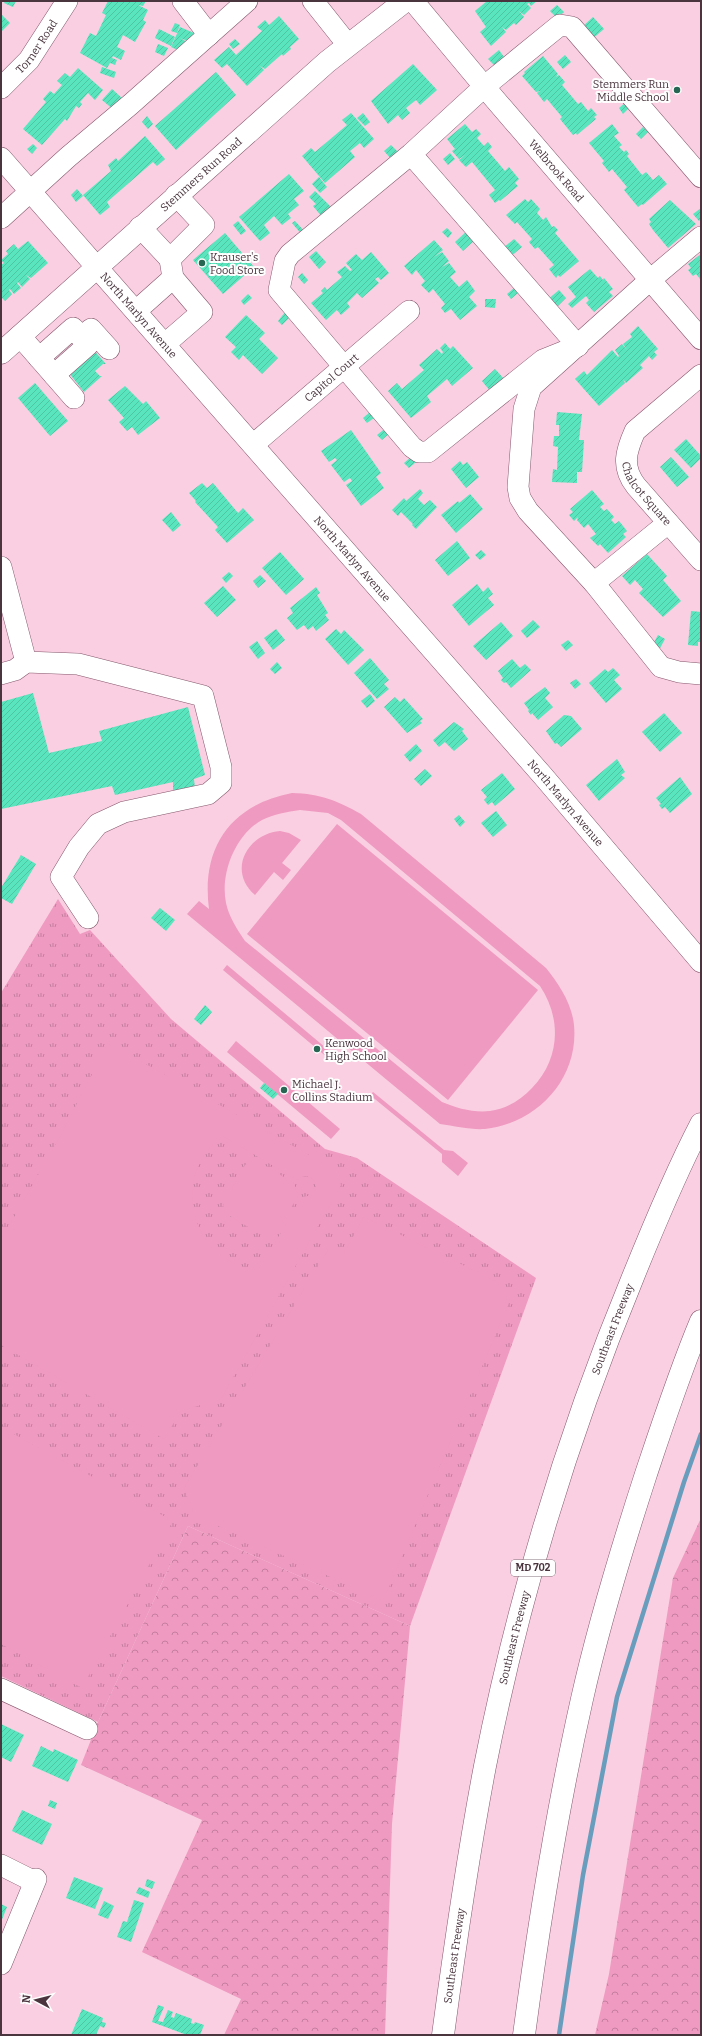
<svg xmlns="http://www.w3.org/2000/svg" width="702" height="2036" viewBox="0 0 702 2036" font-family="Bitter,serif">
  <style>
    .forest { fill: url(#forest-crowns) }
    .park { fill: url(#park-tufts) }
    .pitch { fill: #ef9ac1; fill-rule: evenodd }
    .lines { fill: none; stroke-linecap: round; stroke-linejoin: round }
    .stream { stroke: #699dbd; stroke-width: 4.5 }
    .building { fill: url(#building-hatch) }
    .minor-casing { stroke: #85576c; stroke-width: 22 }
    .major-casing { stroke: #85576c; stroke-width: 23 }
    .highway-casing { stroke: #85576c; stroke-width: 23 }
    .minor { stroke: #fff; stroke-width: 21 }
    .major { stroke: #fff; stroke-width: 22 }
    .highway { stroke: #fff; stroke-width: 22 }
    .poi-dot { fill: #266653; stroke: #fefefe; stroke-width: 1.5 }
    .labels { text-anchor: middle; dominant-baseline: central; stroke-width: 4; stroke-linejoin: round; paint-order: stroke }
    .shield { fill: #fefefe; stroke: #807178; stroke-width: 1 }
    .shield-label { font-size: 10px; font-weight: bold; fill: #4a353e }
    .street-label { font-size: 11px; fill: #4a353e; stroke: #fefefe }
    .poi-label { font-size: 11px; fill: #4a353e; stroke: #fefefe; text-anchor: start }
  </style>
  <defs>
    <pattern id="forest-crowns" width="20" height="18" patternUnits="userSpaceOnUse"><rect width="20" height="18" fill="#ef9ac1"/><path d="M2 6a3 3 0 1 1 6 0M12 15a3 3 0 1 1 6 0" fill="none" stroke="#c47e9e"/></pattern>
    <pattern id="park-tufts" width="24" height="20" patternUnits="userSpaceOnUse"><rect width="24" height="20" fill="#ef9ac1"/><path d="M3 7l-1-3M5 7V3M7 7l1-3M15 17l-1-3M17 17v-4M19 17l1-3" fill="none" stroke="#c47e9e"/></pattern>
    <pattern id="building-hatch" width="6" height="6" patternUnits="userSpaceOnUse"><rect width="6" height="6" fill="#59e5be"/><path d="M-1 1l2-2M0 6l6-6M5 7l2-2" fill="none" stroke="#4fc5a4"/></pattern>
  </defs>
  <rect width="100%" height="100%" fill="#facfe1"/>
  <g class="forest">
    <polygon points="701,1518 701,2035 595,2035 609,1974 673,1578"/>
    <polygon points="188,1526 410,1626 392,1824 385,2035 224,2035 241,1999 142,1952 202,1820 81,1765 98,1722"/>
  </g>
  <polygon class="park" points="58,899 80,934 90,930 171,1019 325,1149 357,1158 536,1278 410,1626 188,1526 98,1722 1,1676 1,993"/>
  <g class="pitch">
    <path d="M292,793c29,1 44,7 69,21l185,154c13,16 26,36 28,57 5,53 -36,98 -89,104 -14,1 -30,-3 -45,-5l-253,-210 12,-13 10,8c-8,-61 21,-104 83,-116zM300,810l28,3 13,7 199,166c22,33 20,73 -8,102 -11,12 -26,21 -42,23 -16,2 -34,-3 -48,-9l-197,-161c-8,-12 -16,-24 -19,-38 -6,-29 9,-68 36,-83 12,-6 25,-8 38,-10z"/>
    <polygon points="337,824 538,990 448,1100 247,934"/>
    <path d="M280,831l9,2 12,7 -19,23 9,7 -8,10 -9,-8 -19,23c-28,-24 -8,-61 25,-64z"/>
    <polygon points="227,965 332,1053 328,1058 223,970"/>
    <polygon points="236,1041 340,1129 331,1139 227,1052"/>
    <path d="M108,1043l230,128 3,14 -120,214 -40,12 -17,28 -163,-94v-105l62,-109zM223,1136l74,44c12,-11 26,4 15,15l-9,2 -45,73c-67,-7 -90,-94 -35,-134z"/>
    <polygon points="373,1092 444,1150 453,1151 468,1163 458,1176 442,1162 442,1154 370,1095"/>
    <polygon points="256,1160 295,1184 295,1189 299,1195 274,1235 263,1236 225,1213 223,1205 245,1165"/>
    <polygon points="364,1217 500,1283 509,1303 383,1601 194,1515 184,1488 329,1248 343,1255"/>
    <polygon points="1,1427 173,1521 82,1688 1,1644"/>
  </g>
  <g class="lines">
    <polyline class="stream" points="559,2035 583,1875 617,1697 684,1482 701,1434"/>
  </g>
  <g class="building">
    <polygon points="5,1 16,1 13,7 4,3"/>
    <polygon points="108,1 146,1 143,6 138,5 148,10 143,20 146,22 135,42 123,35 117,47 125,51 121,60 113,56 112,58 117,60 115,65 110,63 107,68 80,53 90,33 96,36 106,15 102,13"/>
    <polygon points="487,1 537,1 531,6 529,3 527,4 531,8 524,15 519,11 524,17 516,25 514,23 506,30 502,27 506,32 491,46 480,32 486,27 475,11"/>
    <polygon points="557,5 564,12 557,18 550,11"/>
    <polygon points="1,14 10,23 1,32"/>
    <polygon points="279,16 299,39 290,47 291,49 283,56 282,54 265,69 260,66 264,70 247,86 227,64 222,68 214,60 229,47 236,55 262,31 257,27 265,20 269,25"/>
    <polygon points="593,17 604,29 591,40 581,28"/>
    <polygon points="175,23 180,25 177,33 171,31"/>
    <polygon points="180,27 194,33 190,42 180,38 187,42 182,52 171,47"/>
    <polygon points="159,29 175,37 171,46 155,38"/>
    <polygon points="235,39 240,44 233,49 229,44"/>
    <polygon points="158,44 168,48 164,56 155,52"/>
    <polygon points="499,50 504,57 494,65 488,59"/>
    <polygon points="565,55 571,62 563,69 557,62"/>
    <polygon points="543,56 558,74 556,77 559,75 565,82 562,85 578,104 581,102 588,111 591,108 597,115 594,117 596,119 577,135 576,133 573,135 560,119 562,117 547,99 544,102 537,93 540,91 536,92 522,76 525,73 524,72"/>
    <polygon points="413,64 437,90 420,105 416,100 406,108 410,113 402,120 398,115 388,124 371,101"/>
    <polygon points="102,67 116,72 114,78 100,73"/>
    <polygon points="78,68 103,90 95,100 88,93 80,102 82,104 79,108 76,106 67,121 65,119 42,145 23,129 46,102 43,99 50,91 54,94 62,85 57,81 65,73 70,77"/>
    <polygon points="216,72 236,95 176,150 155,126"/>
    <polygon points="112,89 123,99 114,110 102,100"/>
    <polygon points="626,102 630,107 623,114 619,108"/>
    <polygon points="351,113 374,139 364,148 360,143 350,151 355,157 325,183 302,156 311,148 315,152 347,125 342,120"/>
    <polygon points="363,113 370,122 365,126 357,118"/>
    <polygon points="147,116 153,124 148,129 142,122"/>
    <polygon points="465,124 472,132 476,129 481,134 477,138 484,146 488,142 492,147 488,151 505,171 509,167 519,179 515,183 518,186 500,201 499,200 495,203 489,195 495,190 472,162 466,167 459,160 465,155 459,159 452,151 455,149 447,139"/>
    <polygon points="612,124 619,133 614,136 622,145 619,147 624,152 626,150 629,154 627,156 642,175 646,172 653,180 659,175 667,184 643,205 642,204 638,207 624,190 627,187 612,169 609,172 602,163 604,161 589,143"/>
    <polygon points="643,127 648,132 641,139 636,134"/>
    <polygon points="145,136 165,159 157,166 153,162 107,202 110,207 100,215 83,195 111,171 108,165 116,158 118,161"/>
    <polygon points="33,144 37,148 32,154 27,149"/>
    <polygon points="391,145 400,154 393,161 384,151"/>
    <polygon points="450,153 455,159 448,165 443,159"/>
    <polygon points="289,174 304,191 294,199 299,205 288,214 291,218 282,225 274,216 264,225 270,233 260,241 239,217"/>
    <polygon points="319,177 327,187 320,193 312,184"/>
    <polygon points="77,189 83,196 76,202 71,195"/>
    <polygon points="315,191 333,209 323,218 313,206 316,204 309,197"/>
    <polygon points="525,199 528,202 531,199 540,209 537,213 543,220 546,217 552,227 554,226 558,230 555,233 579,261 560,277 558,275 556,278 549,269 554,265 538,247 535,249 529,242 532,239 517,222 515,224 506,215"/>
    <polygon points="670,200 696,224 668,248 653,230 649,224 651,222 649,219"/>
    <polygon points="701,208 701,219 699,221 693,214"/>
    <polygon points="238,221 246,231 241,235 233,225"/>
    <polygon points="295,221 306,233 303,236 292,223"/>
    <polygon points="447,228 452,233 448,238 442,232"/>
    <polygon points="468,230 476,239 463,251 455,242"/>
    <polygon points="225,233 254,267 223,294 193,260"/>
    <polygon points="514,239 522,247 510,257 503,248"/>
    <polygon points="434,240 443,250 434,257 442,252 449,261 442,267 449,263 456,272 450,277 459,287 467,280 475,291 469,297 477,306 460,320 451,309 445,313 441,308 445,304 433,289 429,293 421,285 425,281 416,270 412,275 404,266"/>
    <polygon points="28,241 48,263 31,278 26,275 30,279 22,287 18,282 17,283 21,288 14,294 10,289 9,290 12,294 5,301 1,297 1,265 4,263 1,260 8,254 6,251 14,244 18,249"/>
    <polygon points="316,251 326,262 319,269 309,257"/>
    <polygon points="371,252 389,273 381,280 378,277 375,279 379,283 362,298 357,293 347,303 350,307 341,315 337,310 326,320 311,303 323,293 321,291 325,287 327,290 342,277 337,272 345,266 350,271 352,270 346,263 356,254 362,260"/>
    <polygon points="701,254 701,280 696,274 693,276 688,270 691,268 688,264"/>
    <polygon points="590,269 598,278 600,276 603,280 604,278 613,289 609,292 613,296 594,312 586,303 589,300 586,296 572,308 568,304 576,297 568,287"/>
    <polygon points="302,273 308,280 304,284 298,277"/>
    <polygon points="514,288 518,293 511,299 507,294"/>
    <polygon points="559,290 566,298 555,309 547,300"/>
    <polygon points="248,294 252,298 244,305 241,301"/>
    <polygon points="485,299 496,299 495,308 485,307"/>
    <polygon points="286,311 291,316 282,325 278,321"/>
    <polygon points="246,315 265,333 259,339 278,358 262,374 243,355 239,360 231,352 236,347 225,337"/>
    <polygon points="638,326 658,349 654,352 657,355 652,360 649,356 640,365 643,368 626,383 623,379 625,383 599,406 575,379 584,371 587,375 612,350 618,357 619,356 615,350 622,344 627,350 623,344 632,337 630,334"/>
    <polygon points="445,343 450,349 453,346 473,368 452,386 447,379 427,396 431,402 411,418 388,391 397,383 402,389 424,370 419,365 437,349 442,354 443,352 440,348"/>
    <polygon points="90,346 106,364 103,364 95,371 100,376 102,376 84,392 65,368"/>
    <polygon points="495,369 505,380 491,392 482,381"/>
    <polygon points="35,383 68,421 50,436 18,398"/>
    <polygon points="125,386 143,404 146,401 160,418 138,435 132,427 127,431 119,422 124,418 108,400"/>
    <polygon points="370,412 374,418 367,423 363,418"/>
    <polygon points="557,412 582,414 579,440 584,440 582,472 577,472 577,483 552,482 553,469 557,470 558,447 553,446 554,436 559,436 559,425 556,425"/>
    <polygon points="387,427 391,432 382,440 377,435"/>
    <polygon points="351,430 381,473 376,477 384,488 361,506 346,485 352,481 350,478 344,482 331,465 337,460 335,458 329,462 321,451"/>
    <polygon points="686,439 701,456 701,458 691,468 674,450"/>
    <polygon points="411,457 416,462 409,468 404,463"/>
    <polygon points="671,457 689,477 677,487 660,467"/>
    <polygon points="460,461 463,465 467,462 479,477 466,488 451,469"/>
    <polygon points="202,483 207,488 213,483 238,513 243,508 254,520 227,543 215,530 218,527 195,502 196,501 189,493"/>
    <polygon points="420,489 423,493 418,499 424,505 430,500 437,507 416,529 412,525 413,524 401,512 398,516 392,510 404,498 406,501"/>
    <polygon points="592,490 604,504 600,507 604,511 607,509 614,517 611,520 615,524 619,521 627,531 623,534 626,537 608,553 600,544 598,546 590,538 596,534 588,524 584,528 577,520 578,517 574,521 569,515 573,512 570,509"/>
    <polygon points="470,494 483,509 456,533 441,515 458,501 459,503"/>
    <polygon points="171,512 181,525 173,532 162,520"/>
    <polygon points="457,541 470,558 448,576 435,560"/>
    <polygon points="481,550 486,555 480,560 475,555"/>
    <polygon points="280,552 304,579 286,595 262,568"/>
    <polygon points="647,554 667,576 663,580 681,601 663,617 639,593 643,589 635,580 630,585 622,576"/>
    <polygon points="229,572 233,576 226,583 222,578"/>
    <polygon points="260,575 266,581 258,588 253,581"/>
    <polygon points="477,584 483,592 488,587 493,594 488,598 494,605 469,626 452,605"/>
    <polygon points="223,586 236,600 217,617 204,603"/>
    <polygon points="316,587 320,593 317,595 328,613 325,615 329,620 316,631 313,626 308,630 304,625 297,630 287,618 293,613 290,608"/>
    <polygon points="691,611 701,612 701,642 698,642 698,646 688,645"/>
    <polygon points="533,620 540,627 527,638 521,631"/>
    <polygon points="501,622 513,636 486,660 473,646"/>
    <polygon points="276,629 285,640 273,650 264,638"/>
    <polygon points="336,629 341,634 344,630 364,650 348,665 325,639"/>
    <polygon points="658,635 665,639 659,650 652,646"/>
    <polygon points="568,640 573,645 566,651 561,645"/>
    <polygon points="257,641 265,653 258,659 249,647"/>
    <polygon points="370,658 389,680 384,684 389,689 377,699 354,673"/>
    <polygon points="512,659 520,668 525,664 531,670 511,688 506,682 504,683 501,680 503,678 498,671"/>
    <polygon points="277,662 282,668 275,674 270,669"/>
    <polygon points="613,668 620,675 614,680 622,689 606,703 589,683 605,669 608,672"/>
    <polygon points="576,679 581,684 575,689 570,683"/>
    <polygon points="545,687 550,693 545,698 553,707 538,720 532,713 531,715 528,711 529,710 524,703"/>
    <polygon points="33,693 49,753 102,741 99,731 188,707 205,775 194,779 195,789 173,794 173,782 115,795 112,786 1,809 1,702"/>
    <polygon points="370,694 375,701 367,708 361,701"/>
    <polygon points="395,697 400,702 404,698 423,719 420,721 422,723 407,733 384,707"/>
    <polygon points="664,713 682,733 660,752 642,732"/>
    <polygon points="564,715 571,716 582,729 561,747 557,743 555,744 546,731"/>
    <polygon points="454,722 464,729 462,731 468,739 454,751 445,742 439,747 433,740"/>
    <polygon points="416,744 422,751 410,762 404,755"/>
    <polygon points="617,759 625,772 621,775 625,778 599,801 586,785"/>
    <polygon points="425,769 432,776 421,786 414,779"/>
    <polygon points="502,773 515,789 495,806 492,802 488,805 484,800 487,797 481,790"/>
    <polygon points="680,777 692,794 670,813 665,807 662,809 659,805 661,804 656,798"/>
    <polygon points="496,811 507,825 493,837 481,823"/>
    <polygon points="459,815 465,822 460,827 454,819"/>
    <polygon points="21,855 36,864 12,904 1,898 1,888"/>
    <polygon points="160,908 175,920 166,931 151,918"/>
    <polygon points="205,1005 212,1012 201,1025 194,1019"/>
    <polygon points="264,1083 278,1094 273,1099 260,1088"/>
    <polygon points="1,1724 24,1735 11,1762 1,1757"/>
    <polygon points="41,1746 53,1752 54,1749 78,1760 68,1782 32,1766"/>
    <polygon points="50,1800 57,1803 55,1809 48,1806"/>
    <polygon points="22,1810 52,1824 42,1845 12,1831"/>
    <polygon points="74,1877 103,1888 95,1909 66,1898"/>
    <polygon points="147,1879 155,1882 152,1889 145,1886"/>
    <polygon points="139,1887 150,1892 148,1898 136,1893"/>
    <polygon points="134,1900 144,1903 131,1942 117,1937 123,1921 127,1922"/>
    <polygon points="104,1901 114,1906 108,1919 98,1915"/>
    <polygon points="1,1904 7,1907 1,1922"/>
    <polygon points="158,2005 164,2007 158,2021 163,2022 168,2010 173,2012 171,2017 174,2018 176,2013 192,2019 191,2023 194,2024 195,2022 204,2025 200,2035 187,2035 152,2022"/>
    <polygon points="82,2009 103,2018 102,2022 106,2023 104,2028 100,2026 96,2035 71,2035"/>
  </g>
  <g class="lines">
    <g class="minor-casing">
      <g id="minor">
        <polyline points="183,1 209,35"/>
        <polyline points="313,1 348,45"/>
        <path id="s1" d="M413,1l80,96 208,242"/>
        <path id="s2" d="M1,88l28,-28 38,-59"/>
        <polyline points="411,154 578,346 543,360 428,452 419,452 412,447 279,290 285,261 290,254 411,154 485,86 560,25 572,27 701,177"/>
        <path id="s3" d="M1,158l542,618 158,186"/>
        <polyline points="1,218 68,157 131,104 247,1"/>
        <polyline points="140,227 170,259"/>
        <polyline points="701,237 650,280 531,387 524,409 518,487 520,498 528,511 594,583 661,667 679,672 701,674"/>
        <polyline points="136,311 173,278"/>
        <polyline points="20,336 74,398"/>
        <polyline points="82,337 91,329 109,349"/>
        <polyline points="165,344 202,312 173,278 170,259 204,225 176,195"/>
        <polyline points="39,358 73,328 88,345 54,375"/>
        <path id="s4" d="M701,375l-66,56c-9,20 -14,36 1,55l65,74"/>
        <path id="s5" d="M254,444l155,-133"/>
        <polyline points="1,567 26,662"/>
        <polyline points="594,583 668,523"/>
        <polyline points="1,674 15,670 26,662 78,664 203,696 221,767 221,783 208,794 124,812 98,824 79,847 61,877 88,918"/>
        <polyline points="1,1689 87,1729"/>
        <polyline points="1,1865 29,1879"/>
        <polyline points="1,1964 36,1879"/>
      </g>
    </g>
    <g class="major-casing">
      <g id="major">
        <path id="s6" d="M1,353l326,-291 78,-61"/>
      </g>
    </g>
    <g class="highway-casing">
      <g id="highway">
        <path id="s7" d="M443,2035c12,-90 25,-180 42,-269 33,-167 83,-332 148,-489 21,-52 42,-103 68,-153"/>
        <path d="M524,2035c15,-113 33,-225 58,-336 17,-76 40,-151 64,-225 17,-51 34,-103 55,-153"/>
      </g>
    </g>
    <use href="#minor" class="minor"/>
    <use href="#major" class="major"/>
    <use href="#highway" class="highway"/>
  </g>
  <g class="poi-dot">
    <circle cx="677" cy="90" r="4"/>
    <circle cx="202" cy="263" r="4"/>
    <circle cx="317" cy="1049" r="4"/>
    <circle cx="284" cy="1090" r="4"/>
  </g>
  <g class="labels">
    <rect class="shield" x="511" y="1560" width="44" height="16" rx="3"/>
    <g class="shield-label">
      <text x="533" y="1568">MD 702</text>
    </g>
    <g class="street-label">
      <text stroke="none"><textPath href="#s2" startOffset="55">Torner Road</textPath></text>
      <text stroke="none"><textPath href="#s1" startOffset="222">Welbrook Road</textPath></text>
      <text stroke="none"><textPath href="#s6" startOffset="268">Stemmers Run Road</textPath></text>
      <text stroke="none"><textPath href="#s3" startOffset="209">North Marlyn Avenue</textPath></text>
      <text stroke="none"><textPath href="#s5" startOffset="102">Capitol Court</textPath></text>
      <text stroke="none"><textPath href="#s4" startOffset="157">Chalcot Square</textPath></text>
      <text stroke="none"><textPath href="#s3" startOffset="533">North Marlyn Avenue</textPath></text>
      <text stroke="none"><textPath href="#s3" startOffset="857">North Marlyn Avenue</textPath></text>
      <text stroke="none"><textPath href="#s7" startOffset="728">Southeast Freeway</textPath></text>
      <text stroke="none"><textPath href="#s7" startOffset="404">Southeast Freeway</textPath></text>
      <text stroke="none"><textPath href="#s7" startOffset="80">Southeast Freeway</textPath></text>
    </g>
    <g class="poi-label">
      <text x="669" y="84" text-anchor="end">Stemmers Run<tspan x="669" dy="13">Middle School</tspan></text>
      <text x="210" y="257">Krauser's<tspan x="210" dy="13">Food Store</tspan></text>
      <text x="325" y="1043">Kenwood<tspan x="325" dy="13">High School</tspan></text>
      <text x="292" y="1084">Michael J.<tspan x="292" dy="13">Collins Stadium</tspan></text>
    </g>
  </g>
  <rect width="702" height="2036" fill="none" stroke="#4a353e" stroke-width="4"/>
  <g transform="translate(36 2000) rotate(277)" stroke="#fefefe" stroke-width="3" paint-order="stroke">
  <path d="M0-3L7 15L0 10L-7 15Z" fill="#4a353e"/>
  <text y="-6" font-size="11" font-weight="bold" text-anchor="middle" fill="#4a353e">N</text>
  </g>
</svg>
